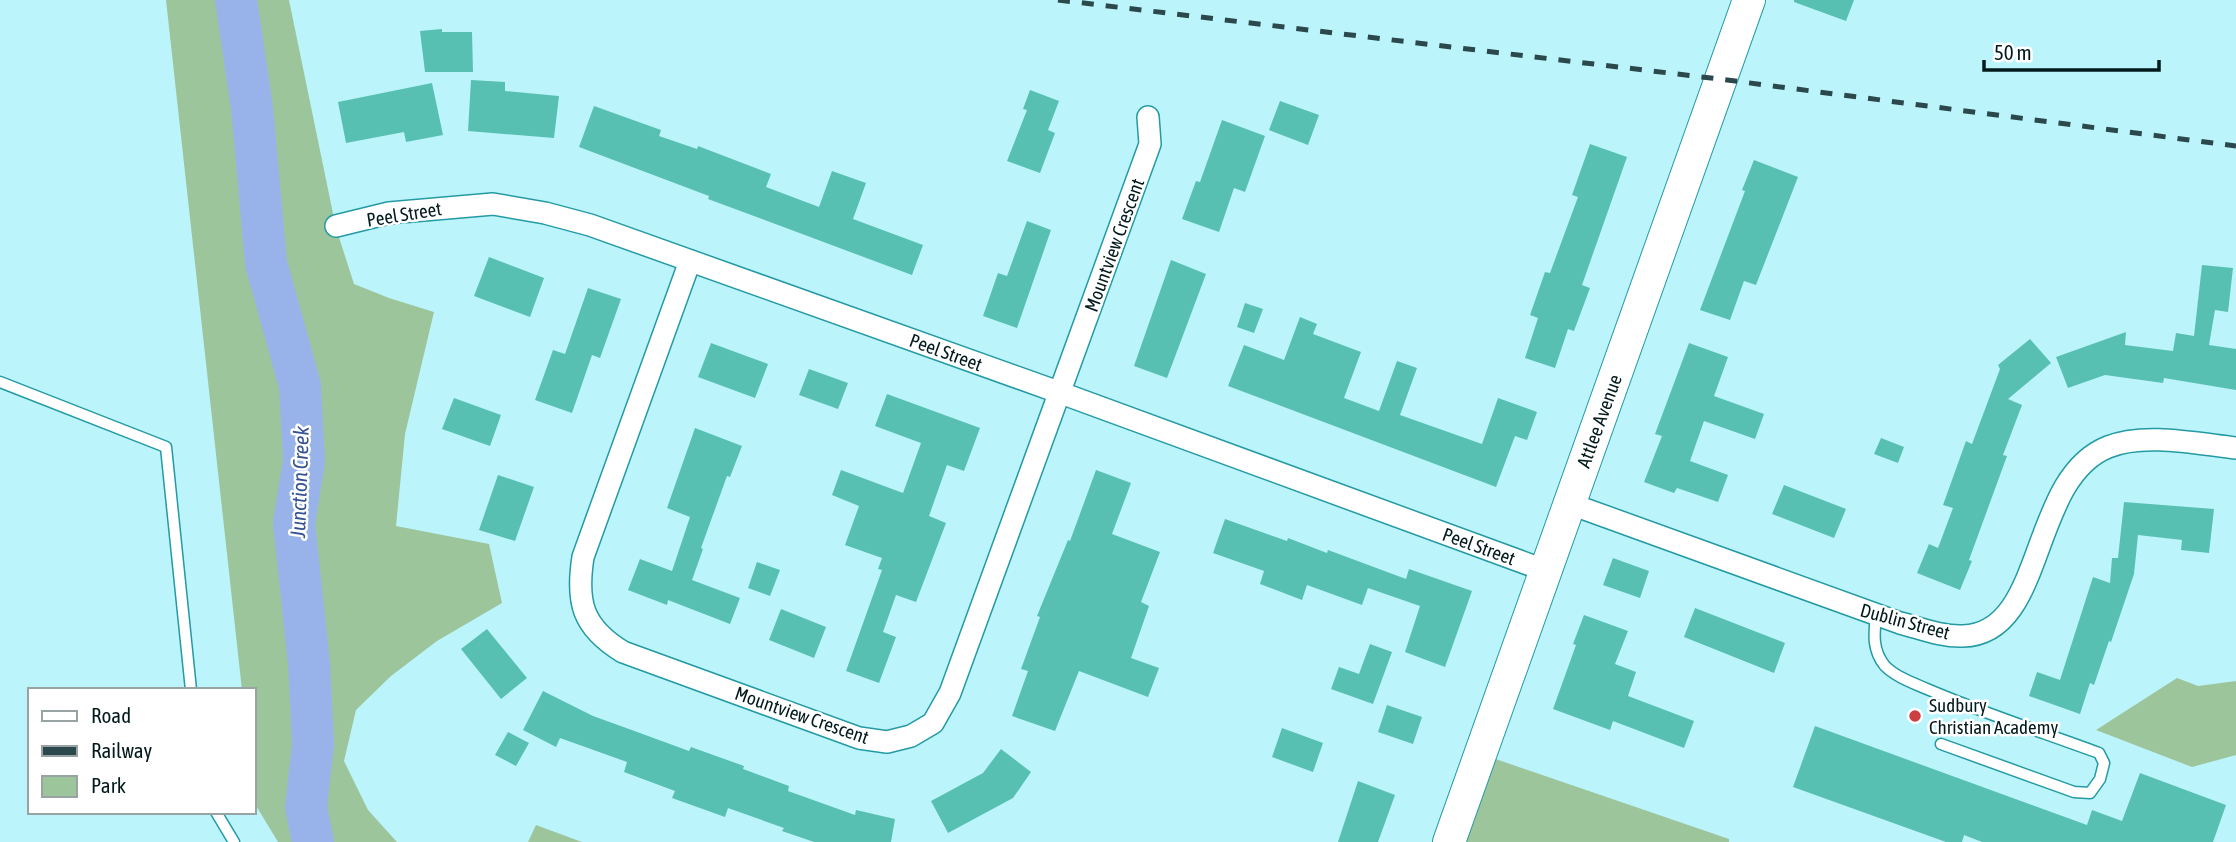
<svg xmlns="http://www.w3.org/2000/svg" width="2236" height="842" viewBox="0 0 2236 842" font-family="'Asap Condensed',sans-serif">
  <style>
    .green { fill: #9dc59c }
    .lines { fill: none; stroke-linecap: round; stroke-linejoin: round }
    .river { stroke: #97b3e9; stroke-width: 42 }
    .building { fill: #58c0b2 }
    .lane-casing { stroke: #249aa4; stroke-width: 13 }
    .street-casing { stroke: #249aa4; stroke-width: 24 }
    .secondary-casing { stroke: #249aa4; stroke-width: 34 }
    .lane { stroke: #fff; stroke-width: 10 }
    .street { stroke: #fff; stroke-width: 21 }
    .secondary { stroke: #fff; stroke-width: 32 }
    .rail { stroke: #2b494c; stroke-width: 5; stroke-dasharray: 12 12; stroke-linecap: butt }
    .poi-dot { fill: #ce3f42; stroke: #fff; stroke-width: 2.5 }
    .labels { text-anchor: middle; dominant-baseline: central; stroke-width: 5; stroke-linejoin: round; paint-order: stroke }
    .street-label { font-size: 19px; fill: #031a1c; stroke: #fff }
    .poi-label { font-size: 19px; fill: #031a1c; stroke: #fff; text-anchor: start }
    .water-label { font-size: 21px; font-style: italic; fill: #335193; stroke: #fff }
  </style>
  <rect width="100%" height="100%" fill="#bbf5fb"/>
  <g class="green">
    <polygon points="166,0 289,0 336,228 354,284 389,298 434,312 405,434 396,526 489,544 502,603 437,641 391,676 356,710 344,761 368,810 397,842 278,842 255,804 254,690 242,690"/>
    <polygon points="2177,678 2198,686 2236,681 2236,755 2192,767 2096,730"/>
    <polygon points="1481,754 1729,839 1729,842 1450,842"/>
    <polygon points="536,825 582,842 528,842"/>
  </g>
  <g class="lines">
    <polyline class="river" points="236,0 252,108 266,263 300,386 304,461 294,523 309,664 313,744 306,807 313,842"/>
  </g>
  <g class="building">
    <polygon points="1794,0 1854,0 1846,21 1794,2"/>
    <polygon points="442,29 442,32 472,32 473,72 425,72 420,31"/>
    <polygon points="471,80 505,82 505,91 559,96 554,138 468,131"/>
    <polygon points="432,83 443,135 406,142 404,132 346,143 338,102"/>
    <polygon points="1030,90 1059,101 1048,130 1055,133 1040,173 1007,161 1027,110 1023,109"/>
    <polygon points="1280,101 1319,115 1308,145 1269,130"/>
    <polygon points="594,106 661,130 659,136 697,149 698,146 771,174 766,187 819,207 832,171 866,183 853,219 923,245 912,275 708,199 709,196 579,147"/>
    <polygon points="1222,120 1265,136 1245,192 1234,188 1219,232 1182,219 1196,181 1200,182"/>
    <polygon points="1590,144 1627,157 1582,285 1590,288 1574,331 1568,329 1555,368 1525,358 1538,318 1530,315 1545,272 1550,273 1578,197 1572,195"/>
    <polygon points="1754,160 1798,177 1756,285 1744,281 1730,320 1700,310 1745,191 1742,190"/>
    <polygon points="1027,221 1051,230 1017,328 983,316 998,273 1007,276"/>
    <polygon points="489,257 544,278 530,317 474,296"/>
    <polygon points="1171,260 1206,274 1167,378 1134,366"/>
    <polygon points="2202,265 2233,268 2228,312 2215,310 2209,345 2236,349 2236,390 2164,378 2163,383 2105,375 2068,388 2056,357 2126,332 2125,345 2173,351 2176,333 2194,336"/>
    <polygon points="588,288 621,299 600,358 592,355 572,413 535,400 553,350 565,354"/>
    <polygon points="1245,303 1263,309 1254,333 1237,327"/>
    <polygon points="1300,317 1317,324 1313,334 1361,352 1344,398 1379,411 1397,361 1417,368 1400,415 1482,444 1498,398 1537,412 1527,440 1515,436 1496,487 1228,386 1244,345 1284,360"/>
    <polygon points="2030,339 2051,363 2008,399 2022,405 2003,455 2007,456 1969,560 1972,561 1960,590 1917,573 1929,544 1938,548 1953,508 1943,505 1966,441 1972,444 2000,369 1998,365"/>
    <polygon points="711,343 768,364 755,398 698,377"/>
    <polygon points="1689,343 1728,357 1714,396 1764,414 1755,439 1704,421 1690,461 1728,475 1718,502 1677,488 1674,493 1644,482 1662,436 1655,434"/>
    <polygon points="809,369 848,383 838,409 799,395"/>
    <polygon points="887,394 980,428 964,471 947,465 929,516 946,523 916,602 896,595 883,632 896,637 879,683 846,671 882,570 878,569 882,558 845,545 859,506 832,495 841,470 903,493 921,443 875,426"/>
    <polygon points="454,398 501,415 490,446 442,429"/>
    <polygon points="695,428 742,446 730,477 727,476 701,548 703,549 692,580 740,598 730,624 668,600 667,605 628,590 640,559 672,571 690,517 667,508"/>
    <polygon points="1881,438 1904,447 1898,463 1874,454"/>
    <polygon points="1096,470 1131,483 1112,534 1160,552 1141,602 1149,606 1131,658 1159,668 1148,697 1079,671 1055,731 1012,716 1028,671 1021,669 1040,617 1037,616 1068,540 1070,541"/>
    <polygon points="498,475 534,487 515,541 479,530"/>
    <polygon points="1784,485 1846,509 1834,538 1772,514"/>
    <polygon points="2124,502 2214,509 2209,553 2181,550 2182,540 2138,535 2134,574 2111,642 2109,641 2094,685 2090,683 2080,714 2029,696 2037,672 2060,680 2093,577 2110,583 2112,558 2118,558"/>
    <polygon points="1225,519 1287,541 1288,538 1327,553 1328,550 1406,579 1409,569 1472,591 1445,667 1405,652 1420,606 1368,588 1362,605 1307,585 1302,600 1260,584 1264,571 1213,553"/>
    <polygon points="1613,558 1649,571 1640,598 1603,585"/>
    <polygon points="757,562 780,570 770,596 748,588"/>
    <polygon points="1695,608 1785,643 1774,673 1684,637"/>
    <polygon points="781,609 826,627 814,658 769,640"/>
    <polygon points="1584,615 1628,631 1615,664 1636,672 1628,696 1694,721 1684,748 1613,721 1610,730 1553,709 1576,645 1573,644"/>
    <polygon points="487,629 527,678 501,699 461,649"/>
    <polygon points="1370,644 1392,652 1373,704 1331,689 1339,667 1359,674"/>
    <polygon points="543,691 593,716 629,729 689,751 691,747 744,766 743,769 789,786 788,791 855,815 856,810 895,819 891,842 814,842 782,831 784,828 728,808 725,817 672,798 675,791 624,772 627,762 560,738 556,747 523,730"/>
    <polygon points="1387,705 1422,717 1413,744 1378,732"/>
    <polygon points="1815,726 2087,825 2092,810 2122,821 2140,773 2226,805 2213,842 1982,842 1964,835 1962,842 1946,842 1793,787"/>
    <polygon points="1282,728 1323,743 1313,772 1272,757"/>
    <polygon points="508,732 529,743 516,766 495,755"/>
    <polygon points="1001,749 1031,772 1013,798 948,833 931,801 983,773"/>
    <polygon points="1358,781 1395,795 1378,842 1338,842"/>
  </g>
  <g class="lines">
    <g class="lane-casing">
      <g id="lane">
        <polyline points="0,382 166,447 191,690"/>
        <path d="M1876,615c-2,19 -4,35 9,51 11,11 28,17 42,23 56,24 115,43 172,64l5,10 -4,16 -10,14 -16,-1 -133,-48"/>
        <polyline points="216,812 234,842"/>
      </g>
    </g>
    <g class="street-casing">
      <g id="street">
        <polyline points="336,226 389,213 493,204 545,213 590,225 1061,393 1544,570"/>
        <path d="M690,261l-107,296c-7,45 -1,70 40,95l236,86 28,4 24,-6 22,-13 17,-30 200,-549 -2,-27"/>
        <path d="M1568,503l332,120c20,5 42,14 63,13 84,-2 65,-157 145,-189 36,-15 91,-3 128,1"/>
      </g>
    </g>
    <g class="secondary-casing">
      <polyline id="secondary" points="1449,842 1749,0"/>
    </g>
    <use href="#lane" class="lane"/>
    <use href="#street" class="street"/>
    <use href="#secondary" class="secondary"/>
    <polyline class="rail" points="1058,0 1719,79 2236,146"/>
  </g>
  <circle class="poi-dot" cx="1915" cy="716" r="7"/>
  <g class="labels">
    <g class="street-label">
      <text transform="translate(404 214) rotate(-9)">Peel Street</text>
      <text transform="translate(1114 245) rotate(-70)">Mountview Crescent</text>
      <text transform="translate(946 352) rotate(20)">Peel Street</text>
      <text transform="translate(1599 421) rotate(-70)">Attlee Avenue</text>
      <text transform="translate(1479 546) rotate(20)">Peel Street</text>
      <text transform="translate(1905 621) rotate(15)">Dublin Street</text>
      <text transform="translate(802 715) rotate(19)">Mountview Crescent</text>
    </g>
    <g class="poi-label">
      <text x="1929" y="705">Sudbury<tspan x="1929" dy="22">Christian Academy</tspan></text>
    </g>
    <g class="water-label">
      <text transform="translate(299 482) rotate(-88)">Junction Creek</text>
    </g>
  </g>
  <rect x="28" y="688" width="228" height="126" fill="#ffffff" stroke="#9aa3a4" stroke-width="2"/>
  <rect x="42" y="711" width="35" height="10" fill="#ffffff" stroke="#9aa3a4" stroke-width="2"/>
  <text x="91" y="723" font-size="21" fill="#031a1c">Road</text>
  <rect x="42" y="746" width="35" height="10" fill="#2b494c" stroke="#9aa3a4" stroke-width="2"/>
  <text x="91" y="758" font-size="21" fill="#031a1c">Railway</text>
  <rect x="42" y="776" width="35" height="21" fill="#9dc59c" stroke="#9aa3a4" stroke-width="2"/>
  <text x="91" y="793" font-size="21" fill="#031a1c">Park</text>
  <path d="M1984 60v10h175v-10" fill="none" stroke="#031a1c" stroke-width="3.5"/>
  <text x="1994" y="60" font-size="21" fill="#031a1c" stroke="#ffffff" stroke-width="5" paint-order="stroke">50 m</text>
</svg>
